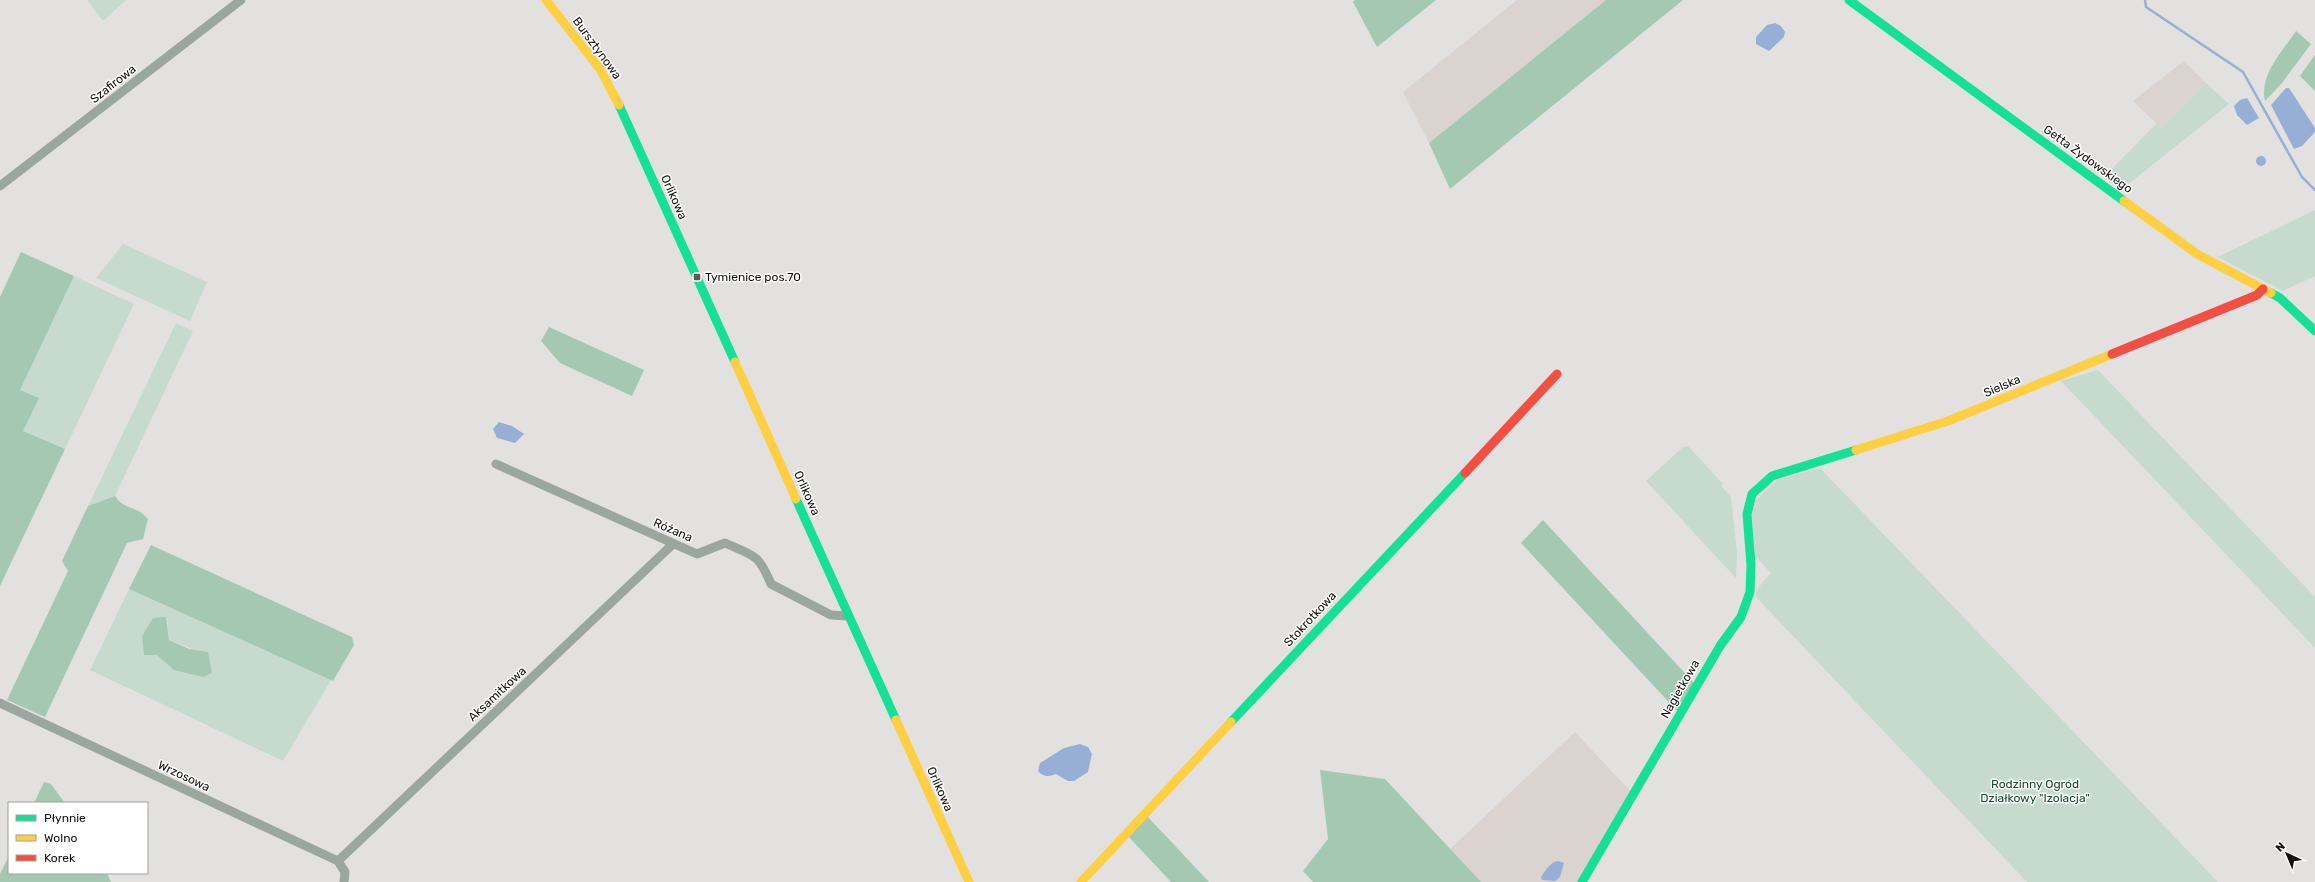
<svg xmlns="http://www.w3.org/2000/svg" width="2315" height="882" viewBox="0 0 2315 882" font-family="Rubik,sans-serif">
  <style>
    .built { fill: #dad3d0 }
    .green { fill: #c6dbcd; fill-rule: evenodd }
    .forest { fill: #a4c8b2 }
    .water { fill: #97afd4 }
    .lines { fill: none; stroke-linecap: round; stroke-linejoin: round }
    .stream { stroke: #97afd4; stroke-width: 2.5 }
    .street { stroke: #9ba69e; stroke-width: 9 }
    .fast { stroke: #16e098; stroke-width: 9 }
    .slow { stroke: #ffcf43; stroke-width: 9 }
    .jam { stroke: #f24e42; stroke-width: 9 }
    .poi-dot { fill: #5b5a59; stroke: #fff; stroke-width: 1.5 }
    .labels { text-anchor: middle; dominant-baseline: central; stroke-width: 3; stroke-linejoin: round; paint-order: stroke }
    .street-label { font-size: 12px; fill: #121110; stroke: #fff }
    .poi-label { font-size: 12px; fill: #121110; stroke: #fff; text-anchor: start }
    .park-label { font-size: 12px; fill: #184b31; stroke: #fff }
  </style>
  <rect width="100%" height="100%" fill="#e3e1e0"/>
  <g class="built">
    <polygon points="1517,0 1606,0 1429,143 1403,92"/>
    <polygon points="2184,61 2206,83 2161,128 2133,101"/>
    <polygon points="1575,732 1631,792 1578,882 1481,882 1450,849"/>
  </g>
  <g class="green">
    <polygon points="87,0 126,0 103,21"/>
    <polygon points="2206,83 2229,104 2122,189 2104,177 2156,124 2161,128"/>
    <polygon points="2315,210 2315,276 2283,291 2218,257"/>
    <polygon points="123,244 207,282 190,321 96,278"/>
    <polygon points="74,276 134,304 65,449 22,431 38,399 20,390"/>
    <polygon points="176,323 193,331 115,496 88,506"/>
    <polygon points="2098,370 2315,597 2315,648 2061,381"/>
    <polygon points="1688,446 1723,484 1721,486 1731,497 1737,553 1736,578 1646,481 1683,447"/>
    <polygon points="1820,468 2218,882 2027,882 1755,596 1761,584 1771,573 1755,556 1751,505 1777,480"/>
    <path d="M129,589l202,91 -48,81 -193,-91zM167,618l2,22 31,12 2,25 -27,-7 -18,-15z"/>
  </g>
  <g class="forest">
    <polygon points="1355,0 1436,0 1377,47 1353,2"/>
    <polygon points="1606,0 1683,0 1450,189 1429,143"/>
    <path d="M2296,31l15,13 -29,39 -17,18c-6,-26 17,-49 31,-70z"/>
    <polygon points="2315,55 2315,91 2300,76"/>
    <polygon points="21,252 74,276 20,390 39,398 23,431 65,449 0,586 0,297"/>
    <polygon points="549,327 644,370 632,396 560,363 541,341"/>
    <path d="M115,496c10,15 20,8 33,23l-5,20 -16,4 -82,174 -38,-17 61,-129 -6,-10 26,-55z"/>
    <polygon points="1543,520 1694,683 1678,712 1521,543"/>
    <polygon points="151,545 352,637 354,645 333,681 129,589"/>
    <polygon points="166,617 169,640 189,649 208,652 212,673 203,677 174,670 157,655 144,655 142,636 153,618"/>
    <polygon points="1320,770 1385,779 1481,882 1313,882 1303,871 1328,839"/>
    <polygon points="44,782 51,784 65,803 34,803"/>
    <polygon points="1147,816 1209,882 1171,882 1128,836"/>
    <polygon points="9,856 9,873 107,873 111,882 0,882 0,874"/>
  </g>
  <g class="water">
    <polygon points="1775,23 1781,26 1785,32 1784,37 1769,51 1756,44 1756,37 1767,25"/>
    <polygon points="2286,88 2289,88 2315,128 2315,132 2302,146 2294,149 2271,105"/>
    <polygon points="2247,98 2259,118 2247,125 2237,115 2234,106 2240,100"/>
    <circle cx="2261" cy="161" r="5"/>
    <polygon points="499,422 512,426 524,434 515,443 497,438 493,429"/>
    <path d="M1080,744l8,3 4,7 -4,18 -14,9h-6l-12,-7c-7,3 -13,3 -18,-3l2,-8 24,-15z"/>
    <path d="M1558,861l6,2 -4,14 -5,4 -13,-1 -1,-3c5,-7 9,-15 17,-16z"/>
  </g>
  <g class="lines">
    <polyline class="stream" points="2145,0 2146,7 2243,72 2302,177 2315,190"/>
    <g class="street">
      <polyline points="0,186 241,0"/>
      <path d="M496,464l201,90 28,-11c29,13 33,10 46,41l60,31 17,1"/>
      <polyline points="0,703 338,861 345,872 344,882"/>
      <polyline points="338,861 673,544"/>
    </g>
    <g class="fast">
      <polyline points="1849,0 2124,201"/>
      <polyline points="619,105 735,362"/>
      <polyline points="2271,293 2280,298 2315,331"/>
      <polyline points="796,499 896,720"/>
      <polyline points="1231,722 1465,473"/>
      <polyline points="1582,882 1720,646 1741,617 1750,592 1751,565 1747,514 1752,494 1772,476 1856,450"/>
    </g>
    <g class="slow">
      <polyline points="546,0 600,69 619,105"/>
      <polyline points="2124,201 2197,254 2271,293"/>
      <polyline points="735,362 796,499"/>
      <polyline points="1856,450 1948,421 2112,354"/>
      <polyline points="896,720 969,882"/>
      <polyline points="1081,882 1231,722"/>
    </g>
    <g class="jam">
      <polyline points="2112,354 2257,295 2263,289"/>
      <polyline points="1465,473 1557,374"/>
    </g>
  </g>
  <rect class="poi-dot" x="693" y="273" width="8" height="8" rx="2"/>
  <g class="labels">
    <g class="street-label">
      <text transform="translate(597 48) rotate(54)">Bursztynowa</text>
      <text transform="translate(113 84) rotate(-38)">Szafirowa</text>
      <text transform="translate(2088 159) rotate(36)">Getta Żydowskiego</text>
      <text transform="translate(674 197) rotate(66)">Orlikowa</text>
      <text transform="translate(2002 386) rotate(-23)">Sielska</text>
      <text transform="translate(807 493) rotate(66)">Orlikowa</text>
      <text transform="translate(673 530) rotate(23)">Różana</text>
      <text transform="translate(1310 619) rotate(-47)">Stokrotkowa</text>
      <text transform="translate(1680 689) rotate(-60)">Nagietkowa</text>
      <text transform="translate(497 694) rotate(-43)">Aksamitkowa</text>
      <text transform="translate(184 776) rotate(25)">Wrzosowa</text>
      <text transform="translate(940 789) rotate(66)">Orlikowa</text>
    </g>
    <g class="poi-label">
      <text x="705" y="277">Tymienice pos.70</text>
    </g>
    <g class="park-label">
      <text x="2035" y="784">Rodzinny Ogród<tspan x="2035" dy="14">Działkowy "Izolacja"</tspan></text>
    </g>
  </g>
  <rect x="8" y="802" width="140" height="72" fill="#ffffff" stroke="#a0a09f"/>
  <rect x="16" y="815" width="20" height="6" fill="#16e098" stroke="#a0a09f"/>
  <text x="44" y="822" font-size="12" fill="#121110">Płynnie</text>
  <rect x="16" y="835" width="20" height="6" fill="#ffcf43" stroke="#a0a09f"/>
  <text x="44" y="842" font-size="12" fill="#121110">Wolno</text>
  <rect x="16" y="855" width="20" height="6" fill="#f24e42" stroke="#a0a09f"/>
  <text x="44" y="862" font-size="12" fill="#121110">Korek</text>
  <g transform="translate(2287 854) rotate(316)" stroke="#ffffff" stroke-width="3" paint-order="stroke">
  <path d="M0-3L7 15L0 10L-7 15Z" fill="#121110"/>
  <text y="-6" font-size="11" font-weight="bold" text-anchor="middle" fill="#121110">N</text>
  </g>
</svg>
